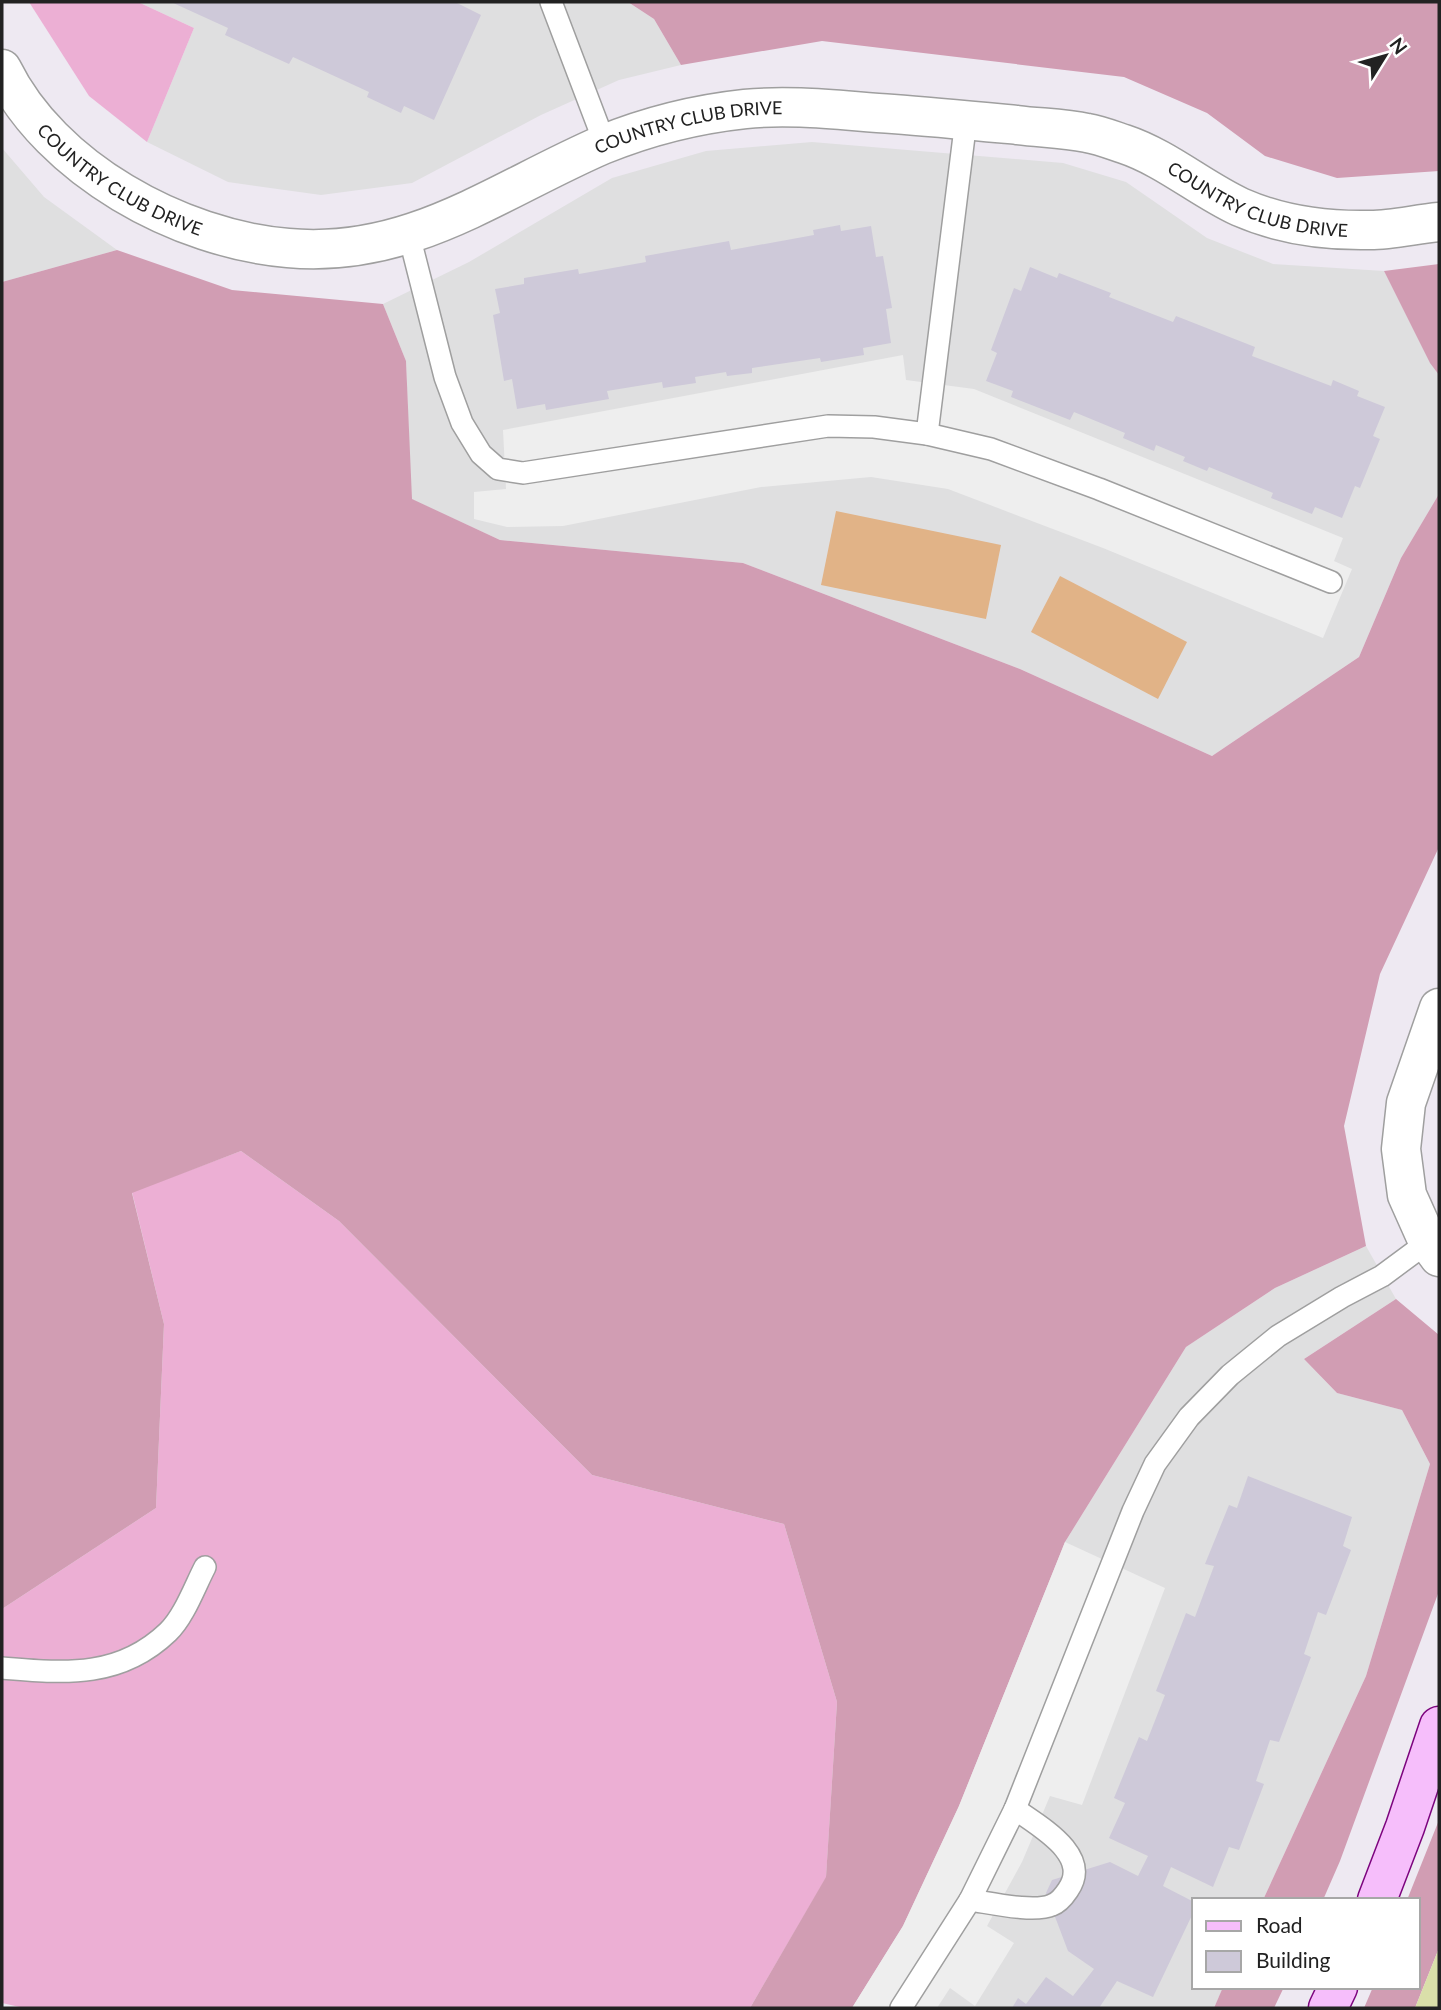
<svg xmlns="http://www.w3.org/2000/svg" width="1441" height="2010" viewBox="0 0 1441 2010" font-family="Lato,sans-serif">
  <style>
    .residential { fill: #dfdfe0 }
    .grass { fill: #ecafd4 }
    .forest { fill: #d19db3 }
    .pitch { fill: #e1b387 }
    .parking { fill: #eee }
    .water { fill: #dadfa9 }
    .building { fill: #cec9d9 }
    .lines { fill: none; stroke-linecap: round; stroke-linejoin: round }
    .service-casing { stroke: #9f9f9f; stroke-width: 24 }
    .minor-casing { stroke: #9f9f9f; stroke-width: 41 }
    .secondary-casing { stroke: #7c047e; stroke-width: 41 }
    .service { stroke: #fff; stroke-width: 21 }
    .minor { stroke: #fff; stroke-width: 38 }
    .secondary { stroke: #f6befb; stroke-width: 38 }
    .labels { text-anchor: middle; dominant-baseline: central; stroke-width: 7; stroke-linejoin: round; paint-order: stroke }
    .street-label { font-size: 18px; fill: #222; stroke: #fff }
  </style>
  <rect width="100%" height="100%" fill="#eee9f2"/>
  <g class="residential">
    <polygon points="138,2 628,2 654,19 681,65 619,80 541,115 412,183 321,195 228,182 147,142 194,28"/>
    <polygon points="812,142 1063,163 1126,182 1207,238 1273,264 1384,271 1430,362 1439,375 1439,494 1401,558 1359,657 1212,756 1020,669 743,563 500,540 411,499 406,361 383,304 469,262 612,178 706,151"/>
    <polygon points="2,148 44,197 117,250 2,282"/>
    <polygon points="1366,1246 1396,1299 1304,1359 1337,1393 1402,1410 1430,1464 1366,1676 1263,1900 1194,1900 1194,1987 1223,1987 1214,2008 852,2008 903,1926 959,1806 1065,1542 1186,1347 1275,1288"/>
  </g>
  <g class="grass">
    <polygon points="29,2 138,2 194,28 147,142 89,96"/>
    <polygon points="241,1151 339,1221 592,1475 784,1524 837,1702 826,1878 750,2008 24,2008 2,2003 2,1609 156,1508 164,1324 132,1192"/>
  </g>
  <g class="forest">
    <polygon points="628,2 1439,2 1439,171 1337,178 1265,156 1207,113 1124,77 822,41 681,65 654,19"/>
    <polygon points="117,250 232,290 383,304 406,361 412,499 500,540 743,563 1020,669 1212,756 1359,657 1401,558 1439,494 1439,847 1380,974 1344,1126 1366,1246 1275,1288 1186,1347 1065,1542 959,1806 903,1926 852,2008 750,2008 826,1877 837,1702 784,1524 592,1475 339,1221 241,1151 132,1193 164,1324 156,1508 2,1609 2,282"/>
    <polygon points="1439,264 1439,375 1430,363 1384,271"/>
    <polygon points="1396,1299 1439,1335 1439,1591 1340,1861 1323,1900 1263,1900 1366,1676 1430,1464 1402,1410 1337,1393 1304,1359"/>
    <polygon points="1439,1820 1439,1948 1415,2008 1364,2008 1373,1987 1418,1987 1418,1900 1407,1900"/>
    <polygon points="1223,1987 1284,1987 1274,2008 1214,2008"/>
  </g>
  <g class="pitch">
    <polygon points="836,511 1001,545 986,619 821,585"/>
    <polygon points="1060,576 1187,642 1158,699 1031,632"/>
  </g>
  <g class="parking">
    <polygon points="903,355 906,380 974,389 1343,538 1334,561 1352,569 1323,638 1103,548 948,489 871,477 761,487 563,526 507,527 474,519 474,492 506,489 503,430"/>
    <polygon points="1065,1542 1165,1588 1082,1805 1050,1796 1022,1862 987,1926 1014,1943 975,2006 950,1988 937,2008 852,2008 903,1926 959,1806"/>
  </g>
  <polygon class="water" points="1439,1948 1439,2008 1415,2008"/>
  <g class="building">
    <polygon points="171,2 455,2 481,15 434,120 404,106 401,113 367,97 369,92 293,57 289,64 225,35 228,28"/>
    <polygon points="840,225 841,231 871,226 876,257 883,256 892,308 886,309 891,343 863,348 864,355 821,362 820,358 752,368 752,373 727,376 726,372 695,377 696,383 663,388 662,382 607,391 609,399 546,410 545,404 517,409 512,379 504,381 493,315 500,313 495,289 524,284 524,278 578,269 579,274 646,262 645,256 729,241 731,250 814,235 813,230"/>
    <polygon points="1030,267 1057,278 1059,273 1111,293 1109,297 1173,322 1176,316 1255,347 1252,356 1331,386 1333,380 1359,391 1357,396 1385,407 1373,436 1380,439 1360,488 1355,486 1342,518 1315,507 1312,514 1271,498 1273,493 1209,467 1207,471 1183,461 1185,457 1156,445 1154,451 1123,438 1125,433 1074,412 1070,420 1011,397 1013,391 986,381 997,353 991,350 1014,288 1021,291"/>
    <polygon points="1248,1476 1352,1517 1343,1546 1351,1550 1326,1615 1318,1612 1304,1654 1311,1657 1279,1742 1270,1740 1256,1781 1264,1784 1239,1850 1229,1847 1213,1887 1171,1867 1163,1886 1194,1902 1194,1911 1153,1997 1117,1981 1099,2008 1012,2008 1018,1998 1026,2004 1046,1977 1073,1996 1094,1969 1068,1951 1046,1893 1052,1880 1110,1862 1138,1876 1148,1856 1109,1838 1125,1803 1114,1798 1139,1737 1147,1741 1165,1695 1156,1691 1186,1613 1195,1617 1214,1566 1205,1564 1229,1505 1237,1508"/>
  </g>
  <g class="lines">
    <g class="service-casing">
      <g id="service">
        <polyline points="551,2 605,144"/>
        <polyline points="409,235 445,377 462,423 481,454 498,469 523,473 828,426 874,427 927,434 991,449 1099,489 1331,582"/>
        <polyline points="927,434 966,120"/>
        <path d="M2,1668c62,5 117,11 166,-36 16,-15 27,-46 37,-65"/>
        <path d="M970,1900c21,3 64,13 82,5 6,-2 12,-9 16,-15 24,-35 -28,-63 -53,-81"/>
        <polyline points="901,2008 970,1900 1015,1809 1133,1511 1155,1464 1189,1417 1230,1375 1278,1336 1342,1297 1382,1276 1428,1242"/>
      </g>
    </g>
    <g class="minor-casing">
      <g id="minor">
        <path id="s1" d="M2,69c49,100 177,170 286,179 122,11 208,-57 314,-103 44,-18 96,-31 143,-36 49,-5 99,2 148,5 41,3 82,7 124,11 23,3 47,3 70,8 12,2 25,7 37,11 42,14 77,45 116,63 41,18 85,24 130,23 23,0 46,-6 69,-8"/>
        <polyline points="1439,1008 1406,1103 1401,1149 1407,1195 1428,1242 1439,1257"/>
      </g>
    </g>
    <g class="secondary-casing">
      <g id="secondary">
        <polyline points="1377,1900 1405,1827 1439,1726"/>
        <polyline points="1328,2008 1338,1987"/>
      </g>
    </g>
    <use href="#service" class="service"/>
    <use href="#minor" class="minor"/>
    <use href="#secondary" class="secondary"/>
  </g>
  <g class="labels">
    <g class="street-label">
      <text stroke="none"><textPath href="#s1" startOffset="775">COUNTRY CLUB DRIVE</textPath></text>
      <text stroke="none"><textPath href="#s1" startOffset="166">COUNTRY CLUB DRIVE</textPath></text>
      <text stroke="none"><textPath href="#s1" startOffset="1363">COUNTRY CLUB DRIVE</textPath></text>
    </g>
  </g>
  <rect width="1441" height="2010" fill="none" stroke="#222222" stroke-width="7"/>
  <rect x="1192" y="1898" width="228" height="91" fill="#ffffff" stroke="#a7a7a7" stroke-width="2"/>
  <rect x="1206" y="1921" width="35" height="10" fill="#f6befb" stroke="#a7a7a7" stroke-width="2"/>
  <text x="1256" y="1933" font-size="21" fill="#222222">Road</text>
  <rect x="1206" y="1951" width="35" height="21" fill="#cec9d9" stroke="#a7a7a7" stroke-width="2"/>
  <text x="1256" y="1968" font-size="21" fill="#222222">Building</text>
  <g transform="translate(1385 56) rotate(53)" stroke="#ffffff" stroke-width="5" paint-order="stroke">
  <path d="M0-5L12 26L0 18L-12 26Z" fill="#222222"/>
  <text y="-10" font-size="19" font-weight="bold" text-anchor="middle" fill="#222222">N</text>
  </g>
</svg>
